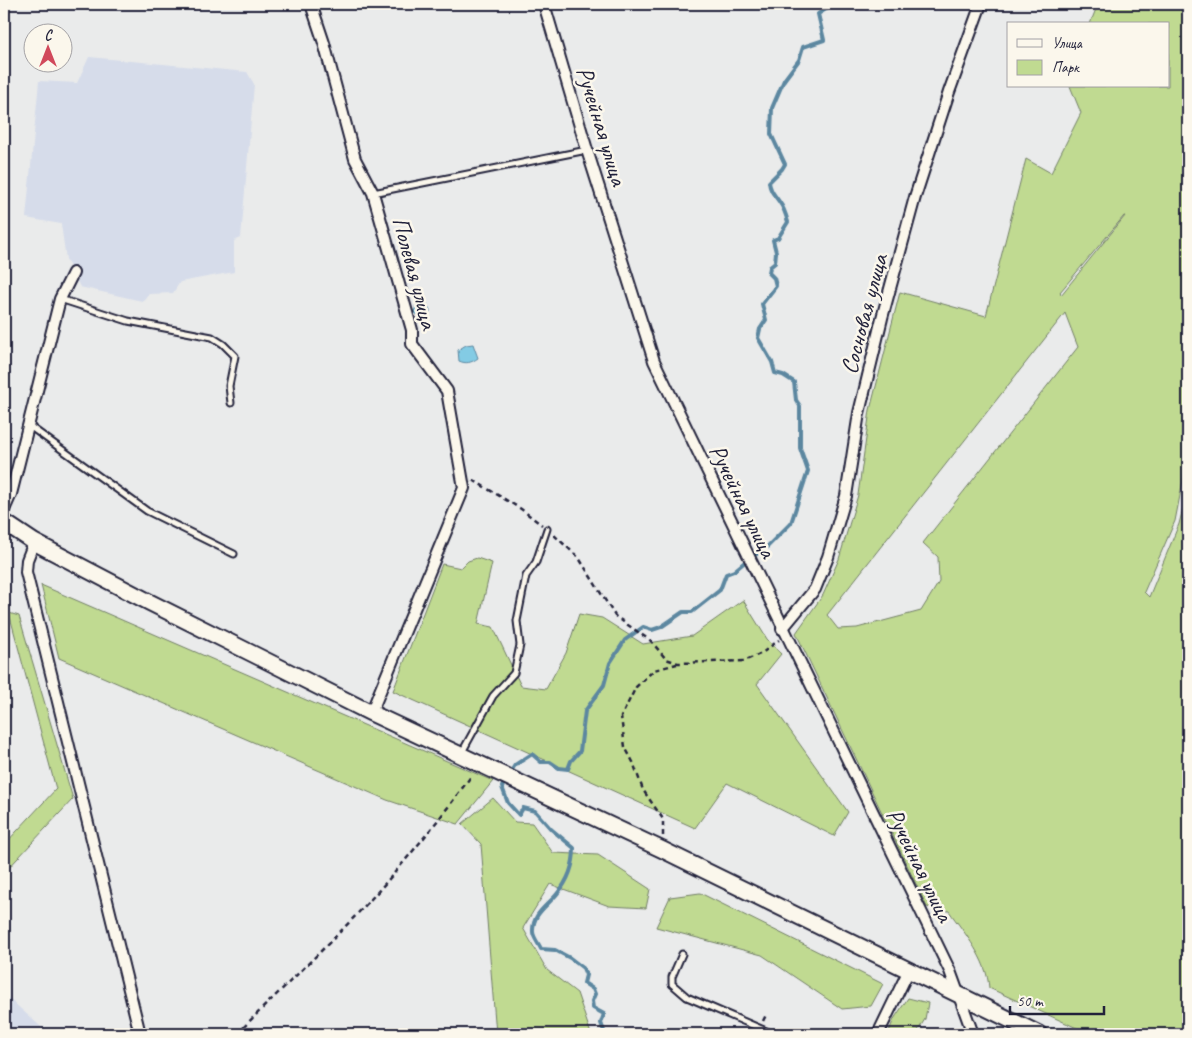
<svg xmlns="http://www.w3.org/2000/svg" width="1192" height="1038" viewBox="0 0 1192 1038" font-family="Caveat,sans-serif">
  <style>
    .built { fill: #d6dcea }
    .green { fill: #c0da91; stroke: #717e66; fill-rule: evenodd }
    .water { fill: #83cbe4; stroke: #5c87a0 }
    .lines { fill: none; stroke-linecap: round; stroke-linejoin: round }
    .stream { stroke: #5c87a0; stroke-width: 4 }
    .service-casing { stroke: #22223b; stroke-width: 9 }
    .minor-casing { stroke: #22223b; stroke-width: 14 }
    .secondary-casing { stroke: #22223b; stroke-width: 19 }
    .path { stroke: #22223b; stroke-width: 2.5; stroke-dasharray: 5 4; stroke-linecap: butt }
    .service { stroke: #fbf7ec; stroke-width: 5 }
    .minor { stroke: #fbf7ec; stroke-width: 10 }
    .secondary { stroke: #fbf7ec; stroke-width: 15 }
    .labels { text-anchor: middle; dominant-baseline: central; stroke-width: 5; stroke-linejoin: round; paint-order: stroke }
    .street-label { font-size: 24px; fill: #22223b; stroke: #fbf7ec }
  </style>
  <rect width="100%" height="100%" fill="#eaebeb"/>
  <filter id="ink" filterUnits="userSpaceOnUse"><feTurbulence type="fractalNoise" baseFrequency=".02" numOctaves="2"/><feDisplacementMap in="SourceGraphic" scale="10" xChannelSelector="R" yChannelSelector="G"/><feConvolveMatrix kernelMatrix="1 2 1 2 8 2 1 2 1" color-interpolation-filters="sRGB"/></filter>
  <g filter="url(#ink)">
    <g class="built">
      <polygon points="89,57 247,72 254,84 241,238 234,241 234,272 180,282 173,293 149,294 142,301 80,287 66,259 61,224 26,218 39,81 77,83"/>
      <polygon points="4,994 49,1034 4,1034"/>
    </g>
    <g class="green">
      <path d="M1098,4h90v451l-13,66 -31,71 5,5 30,-73 9,-35v545h-98l-101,-46c-2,-29 -24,-54 -40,-77l-22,-4 -131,-274 27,-38 16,-36 19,-64 12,-85 30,-118 86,24 40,-157 25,14 30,-60 -11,-27h98v-62h-78zM1124,216h1l-64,79 -1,-3zM1065,313l13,34 -155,196 15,14 1,25 -18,29 -64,17 -19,1 -11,-14z"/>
      <polygon points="477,558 492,563 478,624 493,627 521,686 546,689 566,653 579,614 602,618 643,644 692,636 743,600 767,639 781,654 757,684 848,812 834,836 727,783 695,828 393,691 442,564 461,568 468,561"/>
      <polygon points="41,585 493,781 458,824 387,800 59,658"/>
      <polygon points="9,613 19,616 73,799 4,873 4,845 56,789"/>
      <polygon points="493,798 515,822 532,823 553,853 598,855 650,889 646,908 609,906 550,884 523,928 547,970 577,993 591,1034 496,1034 481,844 462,824"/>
      <polygon points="700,893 883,984 871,1006 842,1009 762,955 656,927 670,897"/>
      <polygon points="908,998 928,1003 925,1019 916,1034 888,1034 894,1019"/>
    </g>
    <g class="water">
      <path d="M421,303l6,1 3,6 -1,5c-6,3 -11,1 -15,-3l2,-6z"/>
      <path d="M473,344l5,14c-7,5 -12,6 -19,3l-1,-11 8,-5z"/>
    </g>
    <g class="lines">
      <g class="stream">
        <path d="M510,773l5,-8 17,-11 9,8h9l9,6 9,1 3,-8 9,-10 5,-40 19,-26 6,-22 15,-23 18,-13 9,3 9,-3 22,-15h9l28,-22 6,-16 8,-3 12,-10 21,-14 24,-24 17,-52 -8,-23v-42l-4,-6 -2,-18 -11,-7 -8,-2 -3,-11 -14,-24 2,-9 6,-9 -4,-16 14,-18 -2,-8 -5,-5 1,-6 5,-4 1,-11 -3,-12 5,-2 10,-16c-2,-7 -4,-14 -8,-19 -5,-8 -10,-11 -11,-21l13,-13 3,-5 -14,-30 1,-26 12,-28 15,-20 4,-13 21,-7 -6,-26 16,-10"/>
        <path d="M506,779l-4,8 6,16 11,12 4,-7 12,3 16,18 23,19c0,16 -6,33 -17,46 -10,12 -25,20 -24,38 0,5 6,12 8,17l14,1 15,8 13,10 3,7 -2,8 9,6 2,5 -3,7 1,7 11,6 -3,9 4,11"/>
      </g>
      <g class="service-casing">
        <g id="service">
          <polyline points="373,193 587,150"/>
          <polyline points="60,299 128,321 212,337 223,344 235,356 229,386 231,403"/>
          <polyline points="28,425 147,511 234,554"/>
          <polyline points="461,754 493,696 514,673 520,645 517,621 526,576 536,562 547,529"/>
          <polyline points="682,954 672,977 672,984 687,997 773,1034"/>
        </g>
      </g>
      <g class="minor-casing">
        <g id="minor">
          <polyline points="311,4 324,43 355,159 373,193 412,330 412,344 447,391 464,488 371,713"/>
          <polyline points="544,4 587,150 654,361 950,971 973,1034"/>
          <polyline points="4,510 11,494 60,299 73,273"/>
          <polyline points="34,542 27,560 26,572 140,1034"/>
          <polyline points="782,629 815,589 828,557 846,496 859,413 882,318 915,197 949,92 981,4"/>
          <polyline points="878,1034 909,970"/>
        </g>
      </g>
      <g class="secondary-casing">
        <polyline id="secondary" points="4,522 34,542 149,602 371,713 663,850 1039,1034"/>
      </g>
      <g class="path">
        <polyline points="473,480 521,509 542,525"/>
        <polyline points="554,535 579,558 615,616 651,641 666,659 678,663 744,661 762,653 779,640"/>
        <polyline points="663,836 663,819 643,790 633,762 625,747 621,717 636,687 654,670 677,664"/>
        <polyline points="763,1021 766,1015"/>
        <path d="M237,1034c27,-28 56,-55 84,-83 55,-54 106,-114 151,-176"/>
        <polyline points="797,1034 799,1029"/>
        <polyline points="1187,1034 1188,1032"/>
      </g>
      <use href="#service" class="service"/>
      <use href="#minor" class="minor"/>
      <use href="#secondary" class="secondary"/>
    </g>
  </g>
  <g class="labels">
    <g class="street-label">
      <text transform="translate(602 126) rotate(73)">Ручейная улица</text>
      <text transform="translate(415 273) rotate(75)">Полевая улица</text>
      <text transform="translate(864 314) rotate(-75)">Сосновая улица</text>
      <text transform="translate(743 501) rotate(64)">Ручейная улица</text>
      <text transform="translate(920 865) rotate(64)">Ручейная улица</text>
    </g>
  </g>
  <rect width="1192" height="1038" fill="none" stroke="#fbf7ec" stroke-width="20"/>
  <rect x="10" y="10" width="1172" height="1018" fill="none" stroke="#22223b" stroke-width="2" filter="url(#ink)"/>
  <rect x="1007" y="22" width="162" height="65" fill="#fbf7ec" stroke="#a4a2a5"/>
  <rect x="1017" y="39" width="25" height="8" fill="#fbf7ec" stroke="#a4a2a5"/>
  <text x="1052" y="48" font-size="15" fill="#22223b">Улица</text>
  <rect x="1017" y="60" width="25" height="15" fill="#c0da91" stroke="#a4a2a5"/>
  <text x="1052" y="72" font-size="15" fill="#22223b">Парк</text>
  <g transform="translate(48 48)"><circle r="24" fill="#fbf7ec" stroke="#a4a2a5"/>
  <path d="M0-4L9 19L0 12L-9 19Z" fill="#d1495b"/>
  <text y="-8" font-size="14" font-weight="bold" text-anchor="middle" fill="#22223b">С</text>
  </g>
  <path d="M1010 1006v8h94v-8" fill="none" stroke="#22223b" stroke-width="2.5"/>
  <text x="1017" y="1006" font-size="15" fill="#22223b" stroke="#fbf7ec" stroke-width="4" paint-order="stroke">50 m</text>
</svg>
